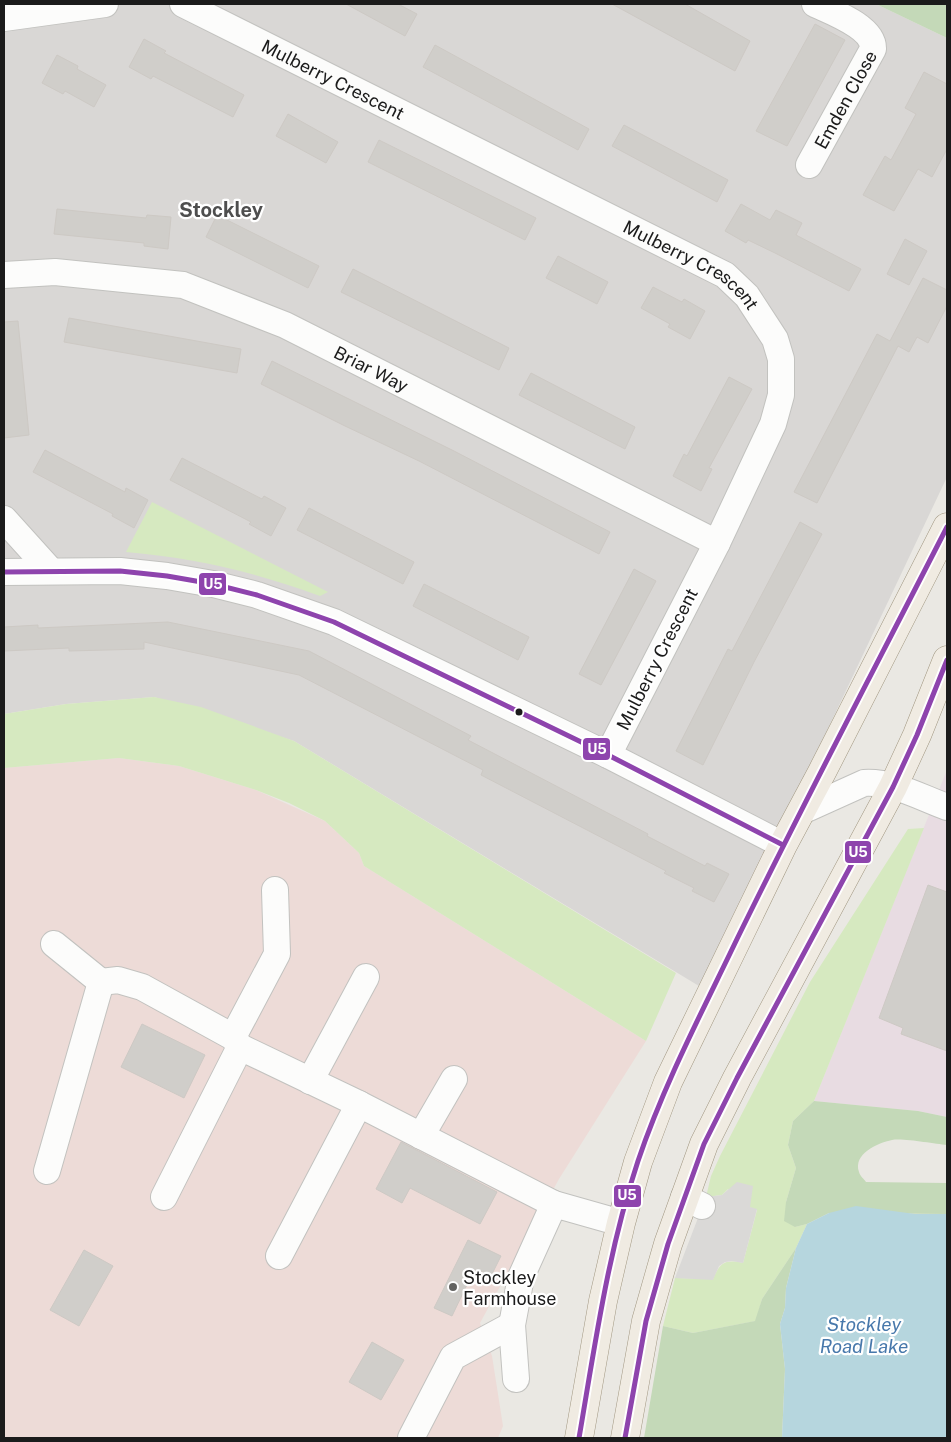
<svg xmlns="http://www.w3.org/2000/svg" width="951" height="1442" viewBox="0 0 951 1442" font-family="'Public Sans',sans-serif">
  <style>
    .residential { fill: #d9d7d5 }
    .commercial { fill: #eddbd7 }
    .industrial { fill: #e8dce2 }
    .grass { fill: #d6e9c0 }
    .forest { fill: #c4d9b8 }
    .parking { fill: #dad9d7 }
    .water { fill: #b6d6de }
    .building { fill: #d0ceca; stroke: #cdc9c4 }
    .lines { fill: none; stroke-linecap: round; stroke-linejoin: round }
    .minor-casing { stroke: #c2c2bf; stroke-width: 28 }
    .major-casing { stroke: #a09680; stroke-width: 29 }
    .minor { stroke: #fcfcfb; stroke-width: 26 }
    .major { stroke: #f0ebe2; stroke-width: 28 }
    .bus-1-casing { stroke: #fff; stroke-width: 9 }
    .bus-1 { stroke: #8e44ad; stroke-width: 5 }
    .bus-dot { fill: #1b1b1b; stroke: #fff; stroke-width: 2 }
    .poi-dot { fill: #636361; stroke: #fff; stroke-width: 2 }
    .labels { text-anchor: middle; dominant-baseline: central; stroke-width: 4.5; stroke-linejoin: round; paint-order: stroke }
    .street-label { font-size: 18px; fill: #1b1b1b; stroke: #fff }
    .poi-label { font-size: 18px; fill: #1b1b1b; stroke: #fff; text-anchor: start }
    .water-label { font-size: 19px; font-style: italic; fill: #4778ab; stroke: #fff }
    .quarter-label { font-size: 20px; font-weight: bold; fill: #4e4e4e; stroke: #fff }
    .line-badge { stroke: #fff; stroke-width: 2 }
    .badge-label { font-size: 14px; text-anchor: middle; font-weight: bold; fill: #fff }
  </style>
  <rect width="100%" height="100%" fill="#eae8e3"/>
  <polygon class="residential" points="4,4 876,4 947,38 947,477 781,828 699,986 294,741 154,697 66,704 4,714"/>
  <polygon class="commercial" points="119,758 179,766 256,790 325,821 359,853 364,866 646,1041 559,1179 480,1323 492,1356 503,1426 498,1438 4,1438 4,768"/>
  <polygon class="industrial" points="947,770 947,1117 918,1111 814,1101"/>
  <g class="grass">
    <path d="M152,502l176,90 -8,4c-66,-24 -124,-38 -194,-44z"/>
    <polygon points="154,697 201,707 294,741 676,973 646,1041 364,866 359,853 325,821 289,803 256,790 179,766 119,758 4,768 4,714 66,704"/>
    <path d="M924,828l-110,273 -21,20 -5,24 8,23 -10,34 9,25 12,-3 -11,24 -34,51 -6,22 -63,12 -30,-7 12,-48 38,1c7,-16 11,-20 30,-16l14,-53 -8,-3 -21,-18 -6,6 -16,2 5,-21 9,-20 90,-174 98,-153z"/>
  </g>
  <g class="forest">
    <polygon points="876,4 947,4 947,38"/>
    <path d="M814,1101l104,10 29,6v28c-13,-1 -43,-7 -55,-5 -15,3 -39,14 -33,32 1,4 5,7 7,10l81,1v31l-118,-1 -22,11 -12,3 -11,-6 2,-19 10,-34 -8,-23 5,-24z"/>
    <polygon points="796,1248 786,1288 785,1308 780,1324 785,1369 782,1438 644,1438 663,1326 693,1333 755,1321 762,1299"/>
  </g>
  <polygon class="parking" points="737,1182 753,1186 750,1207 757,1209 743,1263 732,1261 725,1262 719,1266 713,1280 675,1278 706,1197 722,1195"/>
  <polygon class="water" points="856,1206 915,1214 947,1214 947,1438 782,1438 785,1369 780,1324 785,1308 786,1288 796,1248 807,1224 829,1213"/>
  <g class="building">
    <polygon points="346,4 398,4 417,14 405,36"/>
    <polygon points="612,4 685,4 750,41 735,71"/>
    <polygon points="815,24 845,40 787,146 756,131"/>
    <polygon points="144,39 166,51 164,53 244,95 233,117 153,76 151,79 129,67"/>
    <polygon points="435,45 589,129 578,150 423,67"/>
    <polygon points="57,55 78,66 77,69 106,85 94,107 65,91 63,94 42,83"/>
    <polygon points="924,72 947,84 947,149 932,177 918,169 894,211 863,195 885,156 891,160 916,114 905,108"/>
    <polygon points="288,114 338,142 326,163 276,136"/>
    <polygon points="624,125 728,180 717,202 612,146"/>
    <polygon points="379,140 536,218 525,240 368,162"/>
    <polygon points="741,204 770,220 776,210 802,223 796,235 861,269 849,291 775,253 748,240 746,243 725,231"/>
    <polygon points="57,209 146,218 147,215 171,217 168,249 144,246 144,243 54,234"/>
    <polygon points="217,215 319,266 308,288 206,237"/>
    <polygon points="905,239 927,251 909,285 887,274"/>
    <polygon points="558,256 608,282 597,304 546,278"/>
    <polygon points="353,269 509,348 499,370 341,292"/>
    <polygon points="923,278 947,290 947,306 928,343 917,337 909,352 898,346 817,503 794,492 877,334 890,341"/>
    <polygon points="653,287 682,302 684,299 705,311 690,339 668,327 670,324 641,308"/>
    <polygon points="69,318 241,349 237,373 64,342"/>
    <polygon points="18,321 29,435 4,438 4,322"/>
    <polygon points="272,361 454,451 610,532 599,554 419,461 345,426 261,384"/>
    <polygon points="531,373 635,427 625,449 519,395"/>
    <polygon points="729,377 752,389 709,468 712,469 701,491 673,476 684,454 687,456"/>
    <polygon points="45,450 125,492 126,488 148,500 134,528 112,516 113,514 33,472"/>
    <polygon points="182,458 262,499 264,496 286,508 271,536 249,524 251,522 170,480"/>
    <polygon points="309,508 414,562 403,584 297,530"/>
    <polygon points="800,522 822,534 754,662 703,765 676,751 728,649 732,651"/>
    <polygon points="634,569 656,581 601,685 579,674"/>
    <polygon points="424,584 529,637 518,660 413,606"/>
    <polygon points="168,622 309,651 471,736 468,740 648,834 647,836 705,866 707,863 729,874 714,902 692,891 694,888 664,873 666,871 481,775 483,770 299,675 144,642 144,649 69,651 69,648 4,651 4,627 38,625 38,628"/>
    <polygon points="928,885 947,892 947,1051 901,1034 903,1028 879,1018"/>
    <polygon points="142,1024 205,1055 184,1098 121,1067"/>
    <polygon points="401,1142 497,1192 480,1224 410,1188 402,1203 376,1189"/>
    <polygon points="468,1240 501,1256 491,1276 477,1269 476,1271 474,1270 452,1316 434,1308"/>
    <polygon points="84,1250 113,1266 79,1326 50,1310"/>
    <polygon points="372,1342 404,1360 381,1400 349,1382"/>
  </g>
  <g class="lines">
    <g class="minor-casing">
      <g id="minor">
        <path id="s1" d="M183,4l542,271 22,21 28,43 6,20v36l-8,29 -56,119 -109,212"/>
        <polyline points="4,18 105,4"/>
        <path id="s2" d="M809,165l64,-116c1,-22 -41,-37 -58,-45"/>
        <path id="s3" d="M4,275l51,-3 128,13 102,40 432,218"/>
        <polyline points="4,519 50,570"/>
        <polyline points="4,572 120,571 167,576 213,584 257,595 334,622 608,755 783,845"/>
        <path d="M802,811l62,-28c28,-2 58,15 83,24"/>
        <polyline points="54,944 101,982"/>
        <polyline points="233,1037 277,954 275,890"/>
        <polyline points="310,1081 366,977"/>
        <polyline points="421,1136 454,1079"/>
        <polyline points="47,1171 101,982 118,980 142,987 233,1037 240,1047"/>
        <polyline points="164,1197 240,1047 359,1104"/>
        <polyline points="684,1197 702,1206"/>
        <polyline points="279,1256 359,1104 554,1204"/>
        <polyline points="516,1379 512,1325 521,1277 554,1204 621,1223"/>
        <polyline points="411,1438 453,1357 512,1325"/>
      </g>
    </g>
    <g class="major-casing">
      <g id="major">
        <polyline points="579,1438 603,1301 621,1223 638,1162 668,1082 783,845 822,772 947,527"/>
        <polyline points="625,1438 646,1321 668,1244 704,1144 737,1078 893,787 917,735 947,660"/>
      </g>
    </g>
    <use href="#minor" class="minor"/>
    <use href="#major" class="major"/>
    <g class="bus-1-casing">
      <g id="bus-1">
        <polyline points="4,572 120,571 167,576 213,584 257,595 334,622 608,755 783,845"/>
        <path d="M579,1438c16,-93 29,-187 59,-277 26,-77 64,-149 99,-222 68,-139 140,-275 210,-412"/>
        <polyline points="625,1438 646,1321 668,1244 704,1144 737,1078 893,787 917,735 947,660"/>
      </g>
    </g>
    <use href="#bus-1" class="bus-1"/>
  </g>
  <circle class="bus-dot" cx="519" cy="712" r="4.5"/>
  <circle class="poi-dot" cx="453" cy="1287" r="5"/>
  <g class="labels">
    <g class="street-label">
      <text stroke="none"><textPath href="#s1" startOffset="168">Mulberry Crescent</textPath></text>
      <text stroke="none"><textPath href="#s2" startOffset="75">Emden Close</textPath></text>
      <text stroke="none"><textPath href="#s1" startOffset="572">Mulberry Crescent</textPath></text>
      <text stroke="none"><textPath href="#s3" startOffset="386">Briar Way</textPath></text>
      <text transform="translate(657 659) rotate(-63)">Mulberry Crescent</text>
    </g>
    <g class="poi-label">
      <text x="463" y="1277">Stockley<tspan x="463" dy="21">Farmhouse</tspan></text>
    </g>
    <g class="water-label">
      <text x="864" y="1324">Stockley<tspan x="864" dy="22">Road Lake</tspan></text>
    </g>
    <g class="quarter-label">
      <text x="221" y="210">Stockley</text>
    </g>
  </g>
  <g class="line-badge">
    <rect x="198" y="572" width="29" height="24" rx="5" fill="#8e44ad"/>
    <rect x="582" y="737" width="29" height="24" rx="5" fill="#8e44ad"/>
    <rect x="844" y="840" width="28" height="24" rx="5" fill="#8e44ad"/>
    <rect x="613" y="1184" width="29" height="24" rx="5" fill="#8e44ad"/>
  </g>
  <g class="badge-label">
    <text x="213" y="589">U5</text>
    <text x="597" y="754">U5</text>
    <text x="858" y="857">U5</text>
    <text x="627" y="1200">U5</text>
  </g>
  <rect width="951" height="1442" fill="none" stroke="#1b1b1b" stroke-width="10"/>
</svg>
